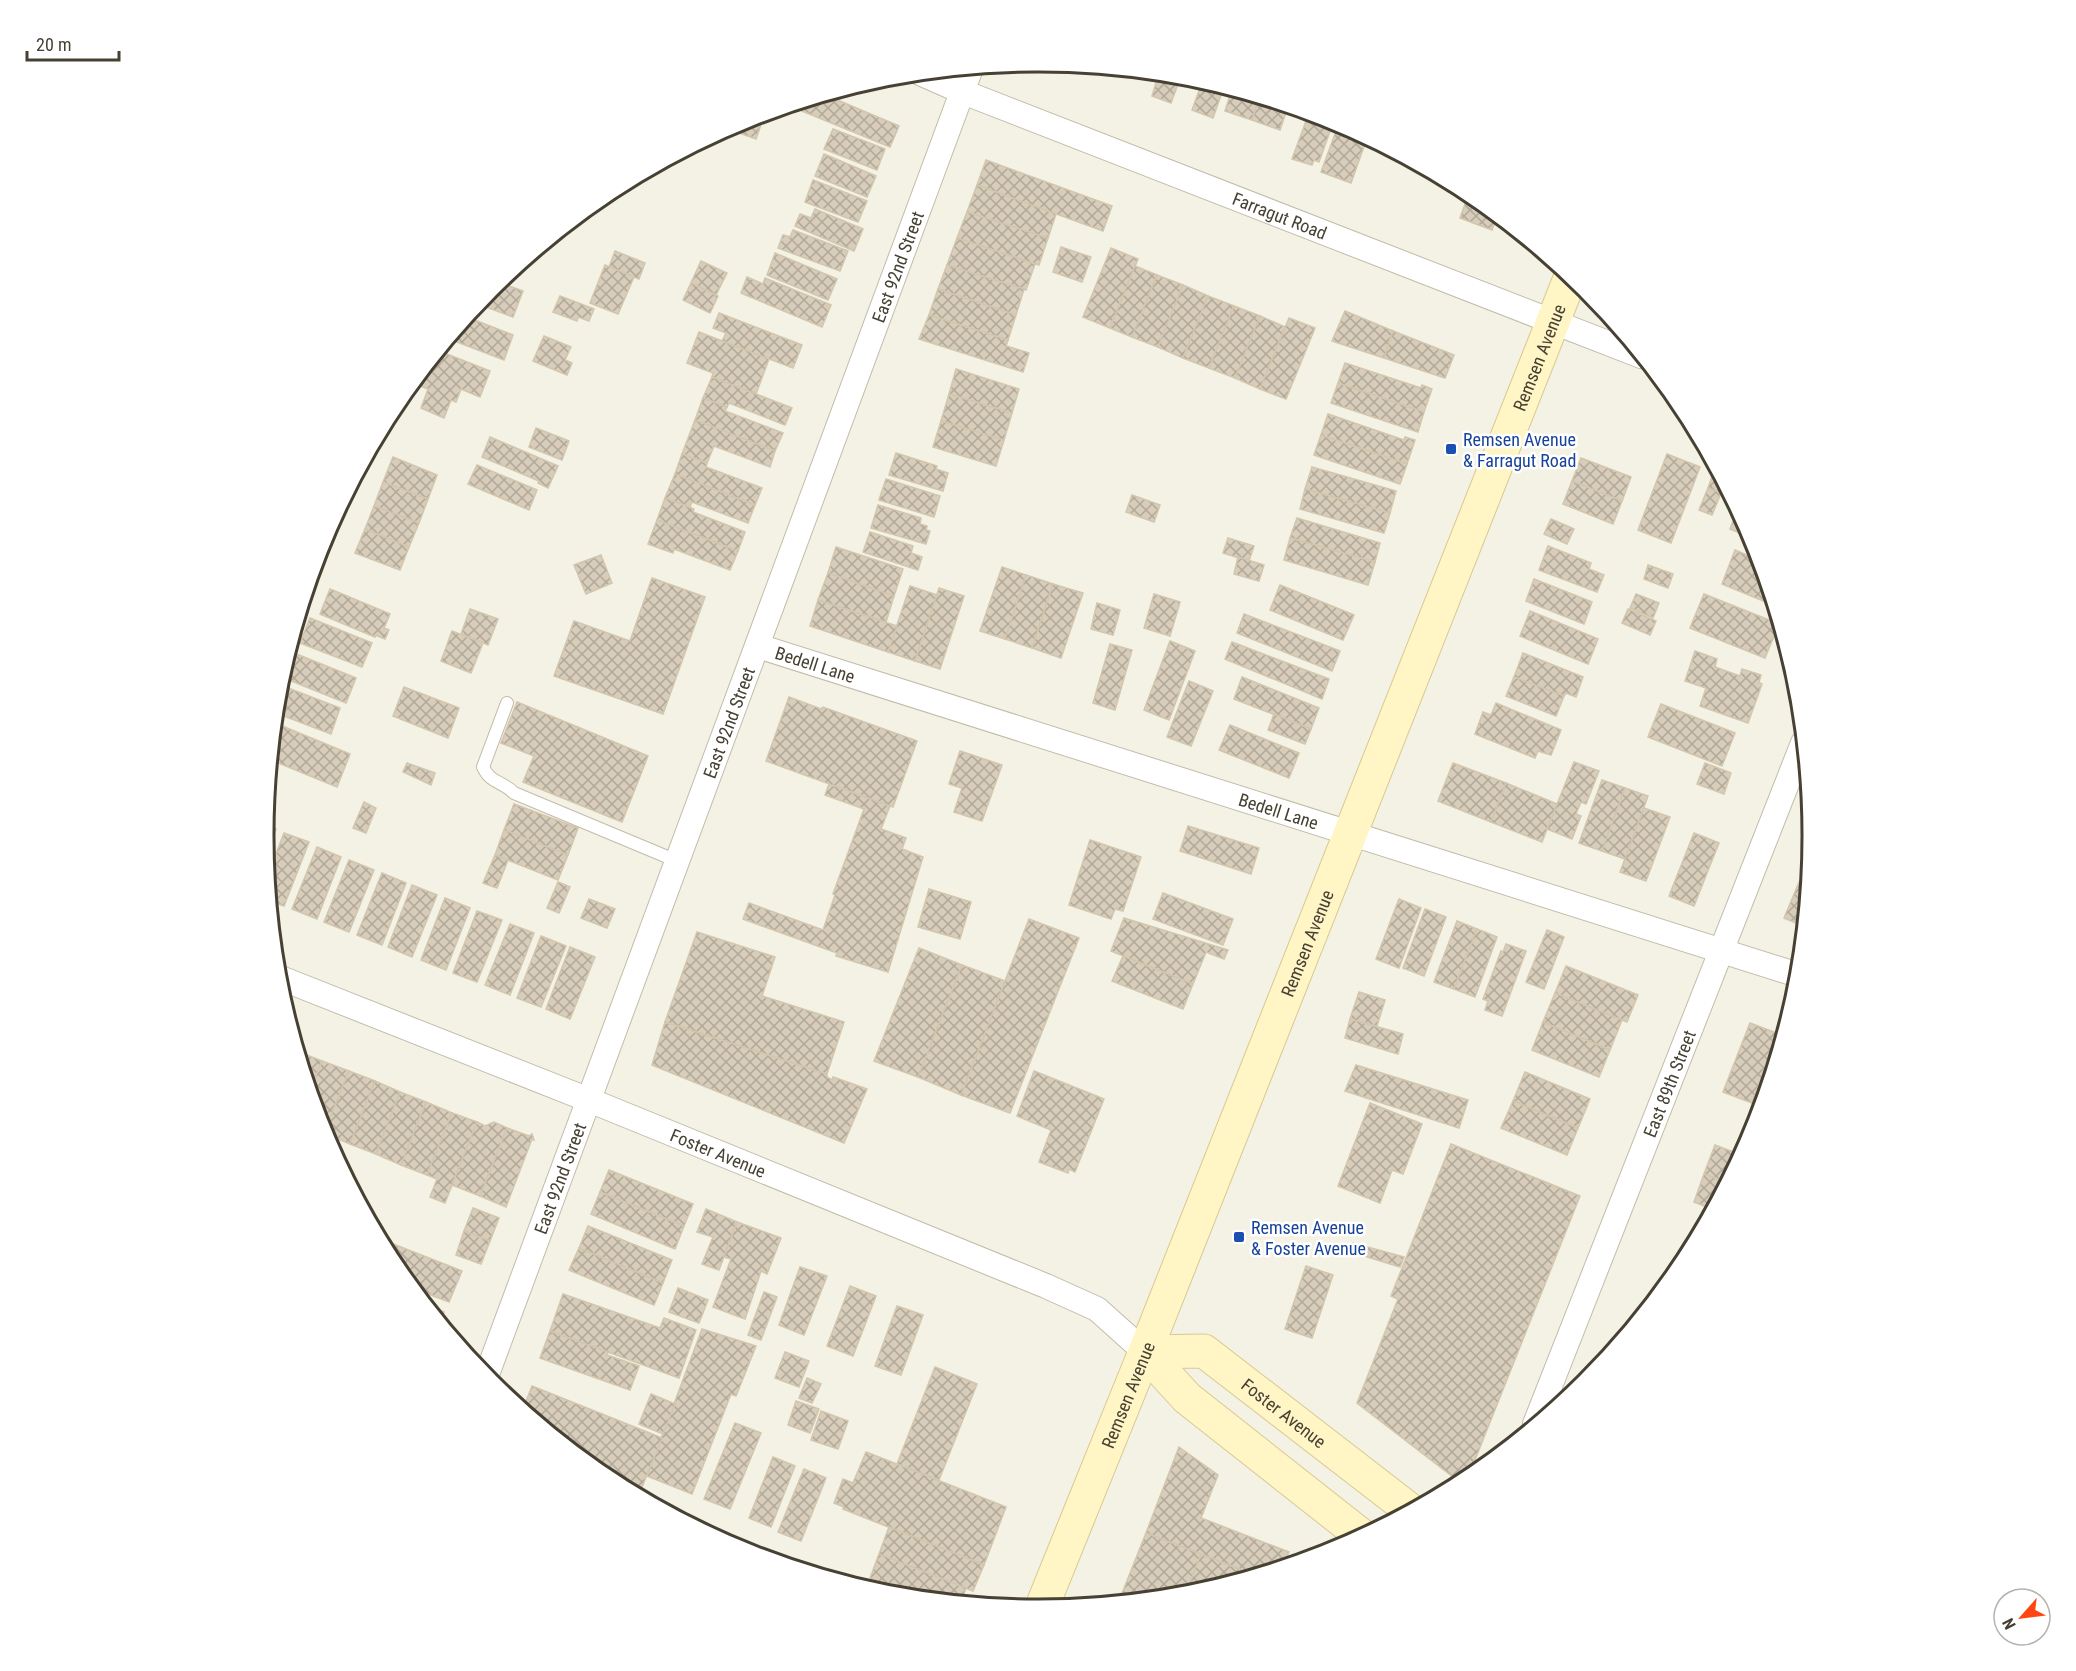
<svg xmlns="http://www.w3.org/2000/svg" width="2076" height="1671" viewBox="0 0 2076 1671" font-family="'Roboto Condensed',sans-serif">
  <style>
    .building { fill: url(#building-cross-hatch); stroke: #d2c6ad; stroke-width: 1.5 }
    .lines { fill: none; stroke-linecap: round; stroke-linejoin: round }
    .lane-casing { stroke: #c3bcaa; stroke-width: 14 }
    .street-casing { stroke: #c3bcaa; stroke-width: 26 }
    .secondary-casing { stroke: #d7ca91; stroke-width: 35 }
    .lane { stroke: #fff; stroke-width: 12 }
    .street { stroke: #fff; stroke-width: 24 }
    .secondary { stroke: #fff5c5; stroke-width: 33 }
    .transit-dot { fill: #1a4fb4; stroke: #fff; stroke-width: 2 }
    .labels { text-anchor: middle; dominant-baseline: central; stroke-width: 5; stroke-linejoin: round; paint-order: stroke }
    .street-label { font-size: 18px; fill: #474134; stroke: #fff }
    .transit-label { font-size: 18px; fill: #164399; stroke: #fff; text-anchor: start }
    .rim { fill: none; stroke: #474134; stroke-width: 3 }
  </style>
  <defs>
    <pattern id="building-cross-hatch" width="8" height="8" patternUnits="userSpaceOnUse" patternTransform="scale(1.5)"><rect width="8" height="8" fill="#d7cdba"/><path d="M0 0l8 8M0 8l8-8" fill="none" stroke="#b0a898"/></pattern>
  </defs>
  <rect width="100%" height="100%" fill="#f4f1e5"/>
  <g class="building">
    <polygon points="1159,73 1181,76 1171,103 1152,96"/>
    <polygon points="1203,80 1224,87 1213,118 1192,110"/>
    <polygon points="1232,89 1259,98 1252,120 1225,111"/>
    <polygon points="835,92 837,93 835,99 899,126 890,147 802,111 806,101"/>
    <polygon points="1259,98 1288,106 1280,130 1252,120"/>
    <polygon points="765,113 756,139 734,131 736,123"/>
    <polygon points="1309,113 1334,120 1319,162 1314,160 1312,165 1292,159"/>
    <polygon points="1339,123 1367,138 1351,183 1321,172"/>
    <polygon points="833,129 885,149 877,170 824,149"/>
    <polygon points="824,154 876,176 867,197 815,176"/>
    <polygon points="986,160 1112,206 1103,231 977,185"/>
    <polygon points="813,180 867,201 858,222 805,202"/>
    <polygon points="977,185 1056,214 1048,238 967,212"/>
    <polygon points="1469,193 1497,216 1492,230 1460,218"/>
    <polygon points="815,209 863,229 854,251 795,226 800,214 811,218"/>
    <polygon points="967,212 1048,238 1039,265 957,238"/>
    <polygon points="793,230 848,251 840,271 778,248 783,235 790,237"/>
    <polygon points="957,238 1035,264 1026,290 947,265"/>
    <polygon points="1061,247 1091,257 1082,282 1053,272"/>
    <polygon points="1111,248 1138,259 1110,328 1083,317"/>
    <polygon points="615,251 645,263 639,279 609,267"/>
    <polygon points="775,253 837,279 828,300 767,275"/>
    <polygon points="701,261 727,273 716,295 691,283"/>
    <polygon points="605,265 634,277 618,314 590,303"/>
    <polygon points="947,265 1024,289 1016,315 938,289"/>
    <polygon points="1135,266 1157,275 1132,337 1110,328"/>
    <polygon points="1157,275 1183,285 1158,347 1132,337"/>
    <polygon points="747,277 763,284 765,278 831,305 822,327 741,293"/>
    <polygon points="498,282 523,291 513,317 478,304"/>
    <polygon points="691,283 718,296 710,313 683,300"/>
    <polygon points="1183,285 1208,296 1183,358 1158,347"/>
    <polygon points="938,289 1016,315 1008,340 929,315"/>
    <polygon points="560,296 594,309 589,321 578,317 577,321 553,312"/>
    <polygon points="1208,296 1234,306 1209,368 1183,358"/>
    <polygon points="1234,306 1260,316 1235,378 1209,368"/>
    <polygon points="1345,311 1393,331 1384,358 1332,341"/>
    <polygon points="719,313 802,345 793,368 722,341 726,333 713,328"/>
    <polygon points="929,315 1008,340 1006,346 1029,353 1023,372 919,339"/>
    <polygon points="1260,316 1285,327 1260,389 1235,378"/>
    <polygon points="467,317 513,335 504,360 449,339"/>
    <polygon points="1289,318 1315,328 1286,399 1260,389"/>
    <polygon points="1393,331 1454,355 1445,378 1384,358"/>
    <polygon points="699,332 769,359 756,394 712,377 713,373 687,363"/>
    <polygon points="544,336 571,347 565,360 572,363 567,375 533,361"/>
    <polygon points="439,351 490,371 480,397 461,389 456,402 451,400 444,418 421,408 428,389 413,383"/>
    <polygon points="1345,363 1421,388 1422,385 1432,389 1424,412 1338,383"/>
    <polygon points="956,369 1019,389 1012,413 949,394"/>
    <polygon points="712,377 792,408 785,425 729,403 727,407 703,398"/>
    <polygon points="1338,383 1424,412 1418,432 1331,403"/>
    <polygon points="949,394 1012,413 1004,440 941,421"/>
    <polygon points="703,398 727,407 725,411 783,433 775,451 695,420"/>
    <polygon points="1328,414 1404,440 1405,437 1415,440 1407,464 1321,435"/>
    <polygon points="695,420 775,451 770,467 714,446 707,463 682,454"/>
    <polygon points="941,421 1004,440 996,466 933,447"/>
    <polygon points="536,428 569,441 562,460 529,447"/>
    <polygon points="1321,435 1407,464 1400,484 1314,455"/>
    <polygon points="490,437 558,466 548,488 538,483 539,481 482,457"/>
    <polygon points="896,453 937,466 936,469 948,473 943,491 889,475"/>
    <polygon points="682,454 707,463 706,467 762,488 755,505 675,474"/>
    <polygon points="1667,454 1700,467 1671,543 1638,530"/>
    <polygon points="393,457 437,475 428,499 383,482"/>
    <polygon points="1581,458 1631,477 1622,501 1572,481"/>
    <polygon points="477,465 537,490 529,510 468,484"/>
    <polygon points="1312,467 1396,491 1390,513 1305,489"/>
    <polygon points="1715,468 1724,485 1721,493 1708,488"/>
    <polygon points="675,474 755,505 748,523 692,502 690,507 665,498"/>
    <polygon points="886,479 940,496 934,517 879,500"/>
    <polygon points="1572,481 1622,501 1613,524 1563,504"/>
    <polygon points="383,482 428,499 419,523 374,506"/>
    <polygon points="1708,488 1721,493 1712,515 1699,510"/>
    <polygon points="1305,489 1390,513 1384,533 1300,509"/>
    <polygon points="1132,495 1160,505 1154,522 1126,512"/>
    <polygon points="665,498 694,509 693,512 745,532 738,551 657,520"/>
    <polygon points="878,505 921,518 920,524 927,526 926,530 930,531 926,544 871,528"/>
    <polygon points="374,506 419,523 409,547 365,529"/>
    <polygon points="1737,510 1752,538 1730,529"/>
    <polygon points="1297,518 1380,543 1375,562 1290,538"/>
    <polygon points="1551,519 1574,529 1567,544 1544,534"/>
    <polygon points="657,520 738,551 730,570 674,549 673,553 648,544"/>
    <polygon points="365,529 409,547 400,570 355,553"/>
    <polygon points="870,532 913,546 911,553 922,557 918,570 863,552"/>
    <polygon points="1228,538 1254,546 1249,561 1223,553"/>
    <polygon points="1290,538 1375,562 1368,585 1284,560"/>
    <polygon points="1548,546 1591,563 1589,569 1604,575 1597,592 1539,570"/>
    <polygon points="836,547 903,569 894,596 828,573"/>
    <polygon points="1735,550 1759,560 1773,605 1722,584"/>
    <polygon points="601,555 612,583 586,594 574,565"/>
    <polygon points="1238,557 1264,565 1259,581 1234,574"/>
    <polygon points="1648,565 1673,574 1668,588 1644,579"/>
    <polygon points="1002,567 1026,575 1005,639 980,631"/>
    <polygon points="828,573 894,596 886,622 818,600"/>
    <polygon points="1026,575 1053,584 1032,648 1005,639"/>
    <polygon points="652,578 705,597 663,714 554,676 574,621 630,641"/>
    <polygon points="1534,579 1592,602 1584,624 1526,601"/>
    <polygon points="1053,584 1083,593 1061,658 1032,648"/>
    <polygon points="1280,585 1354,615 1343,640 1270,610"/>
    <polygon points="910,586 937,595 915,661 888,652"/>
    <polygon points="939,588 964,596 940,669 915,661"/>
    <polygon points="330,589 390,614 384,628 389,630 385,639 375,635 375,637 320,614"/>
    <polygon points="1154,594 1180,602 1170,636 1144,628"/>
    <polygon points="1636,594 1659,603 1653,618 1630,608"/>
    <polygon points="1704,594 1779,624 1765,658 1690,628"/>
    <polygon points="818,600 897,626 888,652 810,626"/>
    <polygon points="1097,603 1120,610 1113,635 1091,629"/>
    <polygon points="470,609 498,619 488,645 461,634"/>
    <polygon points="1628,609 1656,621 1650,635 1622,623"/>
    <polygon points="1530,611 1598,639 1588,664 1520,636"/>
    <polygon points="1244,614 1340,651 1332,671 1237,633"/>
    <polygon points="310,618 372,643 362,667 300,643"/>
    <polygon points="452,631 483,643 471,673 441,661"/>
    <polygon points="1170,641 1195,651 1169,720 1144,710"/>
    <polygon points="1232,642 1329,679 1322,699 1225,659"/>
    <polygon points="1110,644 1132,650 1115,710 1093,703"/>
    <polygon points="1695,651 1717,659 1715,667 1740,676 1742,669 1761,675 1759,682 1762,684 1748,723 1700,706 1706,688 1685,681"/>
    <polygon points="294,653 356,678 346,703 284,678"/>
    <polygon points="1523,653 1583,677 1576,697 1566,693 1564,696 1514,677"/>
    <polygon points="1242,677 1319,708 1311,729 1234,699"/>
    <polygon points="1514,677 1564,696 1556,716 1506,696"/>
    <polygon points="1189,681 1213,691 1191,746 1167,737"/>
    <polygon points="404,687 459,708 448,738 393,716"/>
    <polygon points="288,688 340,708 331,734 276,713 279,701 282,702"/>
    <polygon points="789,697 821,709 823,707 917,741 893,807 766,761"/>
    <polygon points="517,702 648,756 622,822 523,782 534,756 501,743"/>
    <polygon points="1496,703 1561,730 1551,755 1538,751 1535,758 1475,734 1483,712 1491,715"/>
    <polygon points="1661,704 1735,733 1722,766 1648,737"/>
    <polygon points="1274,714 1311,729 1305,744 1268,730"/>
    <polygon points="275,723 350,754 337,787 271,760"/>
    <polygon points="1230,725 1299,753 1289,778 1219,750"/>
    <polygon points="960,751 1002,765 982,821 954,812 962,788 949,784"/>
    <polygon points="1574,762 1599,771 1586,804 1581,802 1576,814 1581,816 1572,839 1547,829"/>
    <polygon points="407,763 435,773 431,785 403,772"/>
    <polygon points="1453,763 1506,783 1491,822 1438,801"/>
    <polygon points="1705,763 1731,773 1724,794 1697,784"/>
    <polygon points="1602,780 1625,788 1602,851 1579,843"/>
    <polygon points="1506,783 1557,804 1542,842 1491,822"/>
    <polygon points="829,784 890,806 881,829 906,838 902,849 923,857 888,972 836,956 837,953 743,919 749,903 823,930 835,895 833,894 864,809 825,795"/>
    <polygon points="1625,788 1648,796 1625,859 1602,851"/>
    <polygon points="364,802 376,808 366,833 353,828"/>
    <polygon points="514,804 578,828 568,855 504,830"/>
    <polygon points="1644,808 1670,817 1646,881 1620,872"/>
    <polygon points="265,825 276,829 266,855 264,835"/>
    <polygon points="1188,826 1259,848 1251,874 1180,851"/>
    <polygon points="504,830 568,855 558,880 495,855"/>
    <polygon points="284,833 309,842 284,906 270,901 268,874"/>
    <polygon points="1694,833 1719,843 1694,906 1669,896"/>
    <polygon points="1090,840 1141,857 1123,911 1115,909 1111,919 1069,905"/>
    <polygon points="317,847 341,857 317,919 292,909"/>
    <polygon points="495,855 508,860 497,888 483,883"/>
    <polygon points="349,860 374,870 349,932 324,922"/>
    <polygon points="1805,868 1809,870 1803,926 1784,918"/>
    <polygon points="382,873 406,883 382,945 357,935"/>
    <polygon points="558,882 570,887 559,913 547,908"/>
    <polygon points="412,885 437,895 412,957 388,947"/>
    <polygon points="929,889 971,902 960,939 918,927"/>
    <polygon points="1163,893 1233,919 1223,945 1153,919"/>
    <polygon points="445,898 470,908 446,970 421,960"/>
    <polygon points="589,899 615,909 607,928 581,918"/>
    <polygon points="1399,899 1421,908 1399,968 1376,959"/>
    <polygon points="1425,909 1446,917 1424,976 1403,968"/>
    <polygon points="477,911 502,920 477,982 453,973"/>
    <polygon points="1124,918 1228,950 1224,959 1206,952 1193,984 1111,951"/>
    <polygon points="1029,919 1079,938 1010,1113 961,1095"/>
    <polygon points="1457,921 1477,929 1454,989 1434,982"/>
    <polygon points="510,924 534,933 510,995 485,985"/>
    <polygon points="1477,929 1497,937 1475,997 1454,989"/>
    <polygon points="1547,930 1564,937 1544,989 1526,982"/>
    <polygon points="697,932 775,957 762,996 844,1022 827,1074 665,1022"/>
    <polygon points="541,936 566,946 541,1007 517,998"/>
    <polygon points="1506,944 1526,951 1502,1016 1485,1010 1488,1001 1483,999 1501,951 1503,952"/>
    <polygon points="570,947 595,957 570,1019 546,1009"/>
    <polygon points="919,948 962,965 918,1077 874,1061"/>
    <polygon points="1123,956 1193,984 1183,1009 1112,981"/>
    <polygon points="962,965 1005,981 961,1095 918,1077"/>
    <polygon points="1566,966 1638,995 1627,1022 1555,993"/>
    <polygon points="1359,992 1385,1000 1377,1026 1350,1019"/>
    <polygon points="1555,993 1622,1020 1610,1050 1543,1022"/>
    <polygon points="1350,1019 1403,1034 1398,1054 1345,1038"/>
    <polygon points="665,1022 827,1074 827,1077 832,1080 833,1077 867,1089 844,1143 652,1065"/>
    <polygon points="1543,1022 1610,1050 1599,1077 1532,1050"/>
    <polygon points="1750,1023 1779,1034 1752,1103 1723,1092"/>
    <polygon points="1779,1034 1782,1035 1761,1107 1752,1103"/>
    <polygon points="299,1052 322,1061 310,1091"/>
    <polygon points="322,1061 349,1071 324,1133 310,1091"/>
    <polygon points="1356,1065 1468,1100 1459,1128 1345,1091"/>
    <polygon points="349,1071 375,1081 350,1144 324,1133"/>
    <polygon points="1034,1071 1104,1099 1075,1172 1069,1169 1068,1173 1039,1162 1051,1130 1017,1116"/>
    <polygon points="1525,1072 1590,1099 1578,1128 1513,1101"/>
    <polygon points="375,1081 400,1092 376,1154 350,1144"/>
    <polygon points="400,1092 426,1102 401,1165 376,1154"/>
    <polygon points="1513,1101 1578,1128 1567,1155 1501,1128"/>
    <polygon points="426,1102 452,1113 427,1175 401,1165"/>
    <polygon points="1370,1103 1422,1124 1403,1174 1392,1170 1380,1203 1338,1186"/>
    <polygon points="452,1113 477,1122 445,1203 430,1197 437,1179 427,1175"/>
    <polygon points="477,1122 485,1126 494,1122 507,1128 480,1196 452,1185"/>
    <polygon points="507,1128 529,1136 532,1134 534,1140 532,1139 506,1207 480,1196"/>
    <polygon points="1451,1144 1580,1196 1467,1480 1461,1483 1357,1403 1398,1299 1391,1296"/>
    <polygon points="1715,1145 1741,1155 1726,1182 1704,1174"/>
    <polygon points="609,1170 693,1204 684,1226 600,1192"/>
    <polygon points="1704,1174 1726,1182 1712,1209 1694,1202"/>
    <polygon points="600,1192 684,1226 675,1249 591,1214"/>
    <polygon points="473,1208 499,1218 490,1241 464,1231"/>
    <polygon points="706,1209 737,1222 719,1270 702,1264 713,1237 697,1232"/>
    <polygon points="737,1222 781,1238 767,1274 761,1271 745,1319 713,1307 731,1259 724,1257"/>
    <polygon points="588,1226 672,1260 663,1283 579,1248"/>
    <polygon points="464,1231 490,1241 481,1264 456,1255"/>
    <polygon points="383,1240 462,1271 449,1302 413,1288 394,1265 382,1242"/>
    <polygon points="1353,1243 1404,1257 1400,1267 1351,1252"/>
    <polygon points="579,1248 663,1283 654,1305 569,1270"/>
    <polygon points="1306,1266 1333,1275 1312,1338 1285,1329"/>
    <polygon points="800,1267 827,1276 804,1335 779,1325"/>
    <polygon points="850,1286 876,1296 853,1356 827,1346"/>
    <polygon points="678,1288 708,1300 699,1323 669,1312"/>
    <polygon points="764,1292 777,1297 761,1340 748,1335"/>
    <polygon points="563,1294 660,1328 664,1318 696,1330 679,1378 550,1331"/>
    <polygon points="427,1306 444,1312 441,1322"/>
    <polygon points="897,1306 923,1315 901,1375 875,1366"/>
    <polygon points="702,1329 756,1346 736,1396 731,1394 692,1494 647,1476"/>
    <polygon points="550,1331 608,1352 607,1355 639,1366 630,1390 540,1358"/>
    <polygon points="785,1352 809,1361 799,1387 775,1378"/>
    <polygon points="935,1367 977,1384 939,1480 897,1464"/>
    <polygon points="807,1378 821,1384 812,1403 799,1398"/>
    <polygon points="532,1386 662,1438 642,1487 595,1469 523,1409"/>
    <polygon points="651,1394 675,1404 663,1434 639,1424"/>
    <polygon points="796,1401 819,1409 810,1433 788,1425"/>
    <polygon points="821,1411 848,1421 838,1449 811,1440"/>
    <polygon points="735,1423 761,1433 730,1509 704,1499"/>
    <polygon points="1179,1447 1218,1475 1201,1518 1289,1552 1283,1566 1254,1575 1146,1533"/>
    <polygon points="866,1452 1006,1507 984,1565 843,1509 844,1507 834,1503 843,1479 853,1483"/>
    <polygon points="773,1457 795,1466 771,1527 749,1518"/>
    <polygon points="804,1469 826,1478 801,1541 778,1532"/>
    <polygon points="889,1527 984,1565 973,1591 879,1554"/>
    <polygon points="1146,1533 1201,1554 1185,1595 1119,1601"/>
    <polygon points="879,1554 966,1588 961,1602 921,1598 870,1578"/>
    <polygon points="1201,1554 1254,1575 1200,1591 1188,1587"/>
  </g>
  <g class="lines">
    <g class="lane-casing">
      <path id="lane" d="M507,703l-24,64c8,17 18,13 31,26l163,68"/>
    </g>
    <g class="street-casing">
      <g id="street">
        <path id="s1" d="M920,73l43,19 678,264"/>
        <path id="s2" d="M758,646l1040,329"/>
        <path id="s3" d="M278,977l311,123 457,186 51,23 48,43"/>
        <path id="s4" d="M486,1377l485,-1309"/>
        <path id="s5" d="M1535,1424l268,-681"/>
      </g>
    </g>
    <g class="secondary-casing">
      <g id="secondary">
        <path id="s6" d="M1145,1352l59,-1 206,159"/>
        <polyline points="1145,1352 1187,1398 1362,1536"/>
        <path id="s7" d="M1041,1609l104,-257 426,-1076"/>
      </g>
    </g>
    <use href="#lane" class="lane"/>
    <use href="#street" class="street"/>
    <use href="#secondary" class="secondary"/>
  </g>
  <g class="transit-dot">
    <rect x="1445" y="443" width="12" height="12" rx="3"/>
    <rect x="1233" y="1231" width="12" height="12" rx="3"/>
  </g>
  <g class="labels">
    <g class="street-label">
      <text stroke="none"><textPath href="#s1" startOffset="387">Farragut Road</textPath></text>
      <text stroke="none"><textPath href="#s4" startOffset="1184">East 92nd Street</textPath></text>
      <text stroke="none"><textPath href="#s7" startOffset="1347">Remsen Avenue</textPath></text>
      <text stroke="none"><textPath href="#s2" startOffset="60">Bedell Lane</textPath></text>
      <text stroke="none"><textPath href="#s4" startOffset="698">East 92nd Street</textPath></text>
      <text stroke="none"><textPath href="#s2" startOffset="546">Bedell Lane</textPath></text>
      <text stroke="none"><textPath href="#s7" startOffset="717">Remsen Avenue</textPath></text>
      <text stroke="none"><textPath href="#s5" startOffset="366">East 89th Street</textPath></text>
      <text stroke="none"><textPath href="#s3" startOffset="474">Foster Avenue</textPath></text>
      <text stroke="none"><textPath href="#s4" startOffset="212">East 92nd Street</textPath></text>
      <text stroke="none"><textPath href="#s7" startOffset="231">Remsen Avenue</textPath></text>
      <text stroke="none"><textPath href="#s6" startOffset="160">Foster Avenue</textPath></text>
    </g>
    <g class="transit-label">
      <text x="1463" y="439">Remsen Avenue<tspan x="1463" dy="21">&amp; Farragut Road</tspan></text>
      <text x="1251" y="1227">Remsen Avenue<tspan x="1251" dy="21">&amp; Foster Avenue</tspan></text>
    </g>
  </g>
  <path d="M0 0H2076V1671H0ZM1037 72H1039A763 763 0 0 1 1802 835V836A763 763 0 0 1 1039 1599H1037A763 763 0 0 1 274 836V835A763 763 0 0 1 1037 72Z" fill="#fff" fill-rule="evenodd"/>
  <path class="rim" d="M1037 72H1039A763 763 0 0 1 1802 835V836A763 763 0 0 1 1039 1599H1037A763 763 0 0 1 274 836V835A763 763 0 0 1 1037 72Z"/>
  <g transform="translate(2022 1617) rotate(242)"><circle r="28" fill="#ffffff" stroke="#b5b3ae" stroke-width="1.5"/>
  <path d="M0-4.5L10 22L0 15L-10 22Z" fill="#ff4612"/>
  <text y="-9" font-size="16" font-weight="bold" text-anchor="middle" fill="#474134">N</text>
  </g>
  <path d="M27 51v9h92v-9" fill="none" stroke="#474134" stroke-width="3"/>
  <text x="36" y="51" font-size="18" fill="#474134" stroke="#ffffff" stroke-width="4.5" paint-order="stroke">20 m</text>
</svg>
